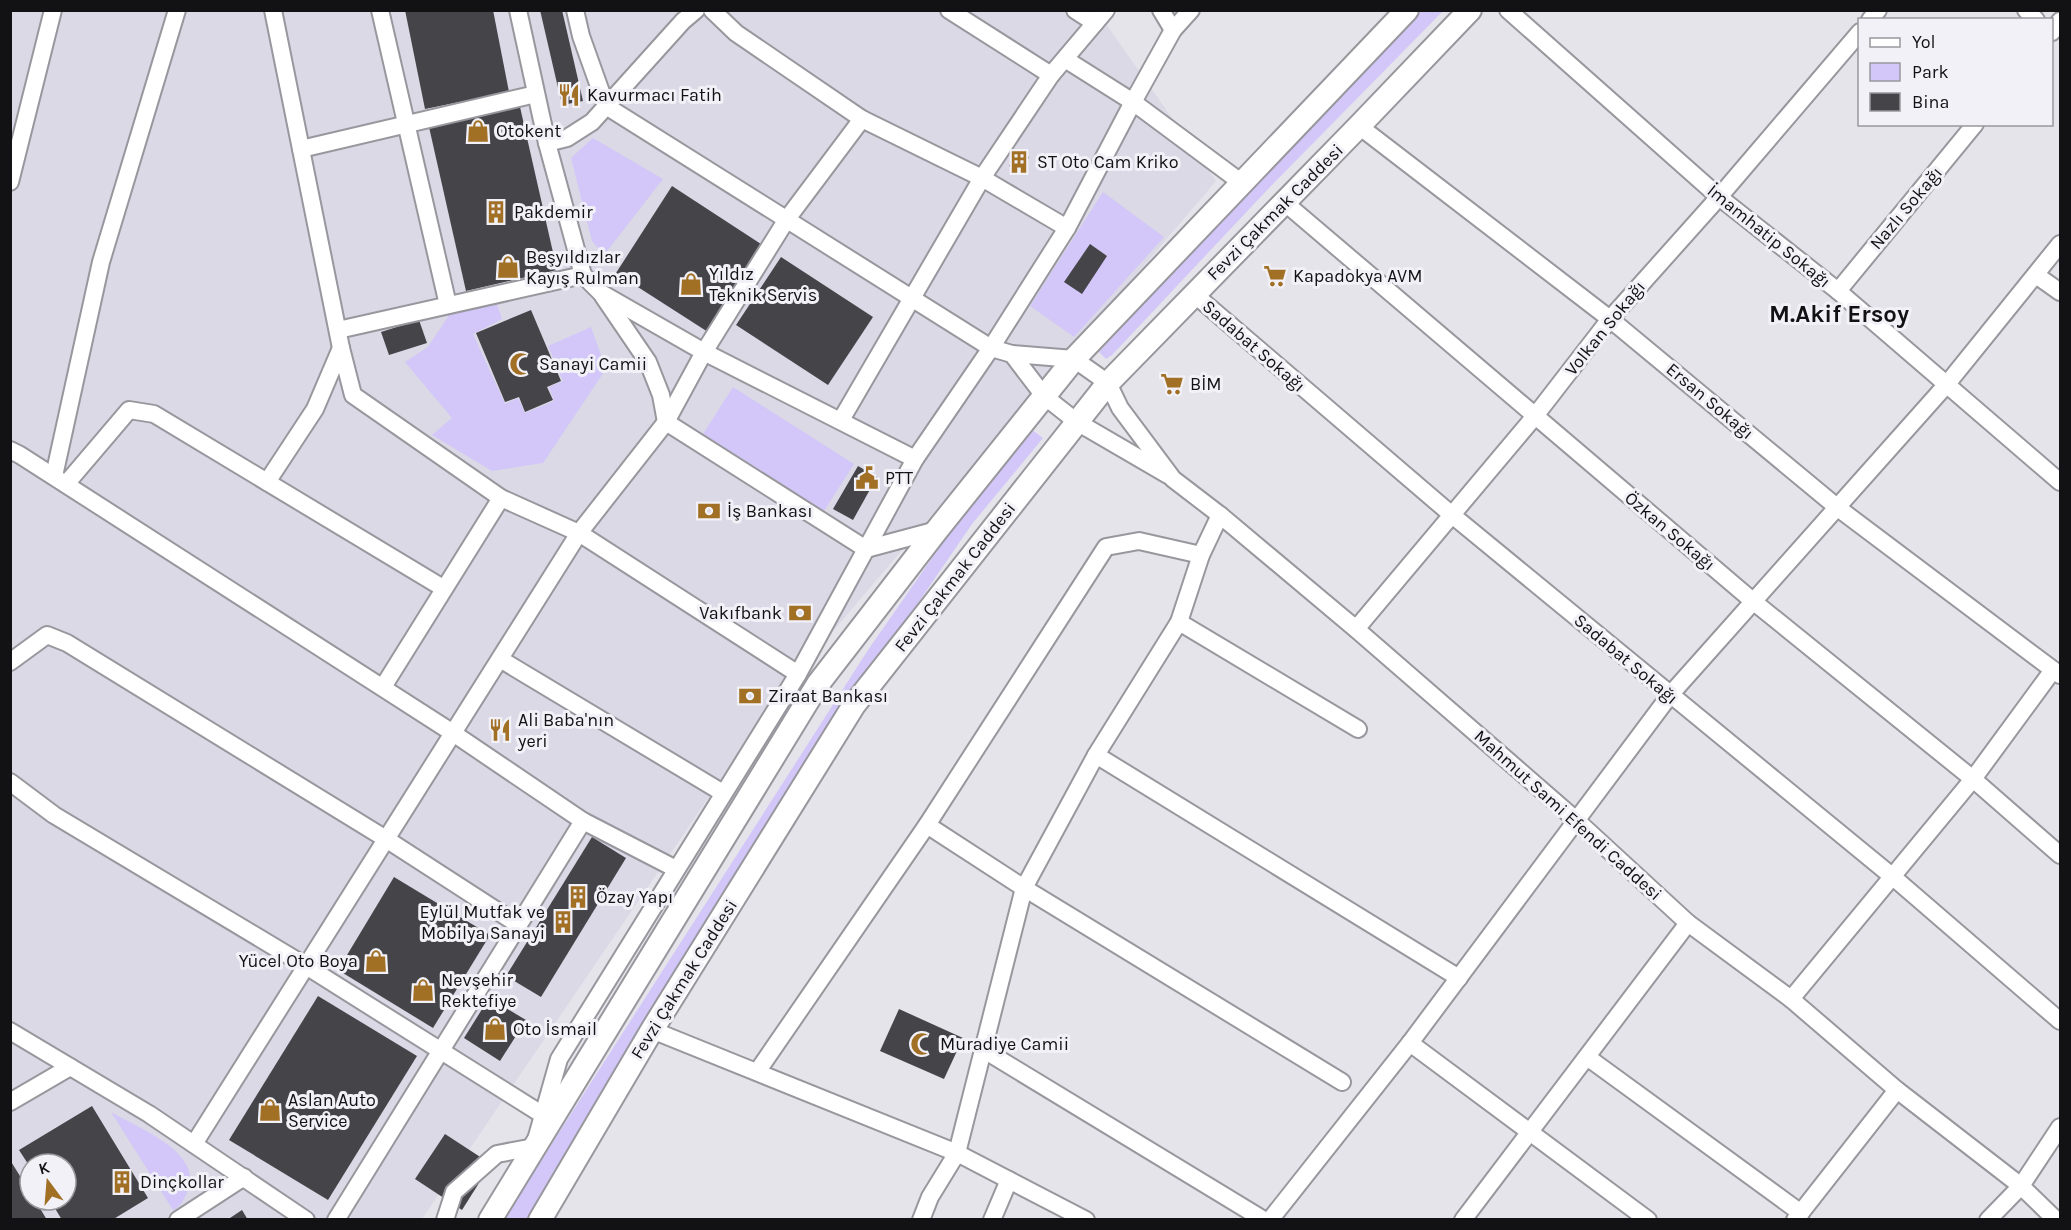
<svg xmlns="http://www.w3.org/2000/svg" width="2071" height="1230" viewBox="0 0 2071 1230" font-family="Karla,sans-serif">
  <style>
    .built { fill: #dbd9e6; fill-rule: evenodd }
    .green { fill: #d2c7f8 }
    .building { fill: #454449 }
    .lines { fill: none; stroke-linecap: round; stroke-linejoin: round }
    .minor-casing { stroke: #98979d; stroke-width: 20 }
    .major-casing { stroke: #98979d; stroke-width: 26 }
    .minor { stroke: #fff; stroke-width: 16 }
    .major { stroke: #fff; stroke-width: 22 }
    .labels { text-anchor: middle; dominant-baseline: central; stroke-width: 6; stroke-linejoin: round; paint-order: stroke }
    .poi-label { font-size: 18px; fill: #121214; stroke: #f2f1f8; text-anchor: start }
    .street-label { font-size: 18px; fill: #121214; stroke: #f2f1f8 }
    .district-label { font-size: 24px; font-weight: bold; fill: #121214; stroke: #f2f1f8 }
  </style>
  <rect width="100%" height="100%" fill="#e5e4ea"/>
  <path class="built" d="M10,11h1087l119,170 -439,516 -355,522h-411zM30,1164h36v36h-36z"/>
  <g class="green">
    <polygon points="1422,11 1443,11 1269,188 1112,355 1106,359 1099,352 1239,201"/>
    <polygon points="593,138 663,179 604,255 592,241 571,158"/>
    <polygon points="1103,192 1164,237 1074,337 1030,306"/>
    <polygon points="495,299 502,319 473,334 505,404 518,398 525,413 554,401 549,387 563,381 548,346 591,327 606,369 543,463 492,471 432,435 452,418 405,362 428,347 453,309"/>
    <polygon points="733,387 854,464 824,511 703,434"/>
    <polygon points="1031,429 1043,438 972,524 877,663 529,1219 503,1220 868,650 962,515"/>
    <path d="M111,1112c27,16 95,41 76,81 -4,8 -6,13 -14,17z"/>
  </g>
  <g class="building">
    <polygon points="405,10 493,10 509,92 425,109"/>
    <polygon points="540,10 562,10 583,101 562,105"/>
    <polygon points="520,107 557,270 466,291 429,127"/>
    <polygon points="1018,151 1029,157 1021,173 1009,166"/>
    <polygon points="672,186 764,246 708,332 616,273"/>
    <polygon points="1090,244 1107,256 1082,294 1064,282"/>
    <polygon points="781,257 873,317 828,385 736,325"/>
    <polygon points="531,310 561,381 547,387 553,400 525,412 519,397 505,402 476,333"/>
    <polygon points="419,320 427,343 389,355 381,332"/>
    <polygon points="858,466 877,477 853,520 833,509"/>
    <polygon points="592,837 626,858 541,997 506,976"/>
    <polygon points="394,877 490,935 433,1028 338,970"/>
    <polygon points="318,996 417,1056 328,1200 229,1140"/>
    <polygon points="489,998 526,1020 500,1061 464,1038"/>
    <polygon points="899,1009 963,1038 944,1079 880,1051"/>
    <polygon points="92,1106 148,1198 112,1220 62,1220 50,1200 66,1200 66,1164 30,1164 30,1167 19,1150"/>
    <polygon points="445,1134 491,1164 462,1210 415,1179"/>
    <polygon points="10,1160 30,1192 30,1200 35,1200 47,1220 10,1220"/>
    <polygon points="242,1210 248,1220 227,1220"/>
  </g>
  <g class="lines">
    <g class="minor-casing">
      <g id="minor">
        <polyline points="273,10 341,348 353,395 501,498 579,533 798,674"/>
        <polyline points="380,10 448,305"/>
        <polyline points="518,10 547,143 583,275 601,293 704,352 915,459"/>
        <polyline points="575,10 581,36 606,106 991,348 1012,354 1074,359 1108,383 1120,408 1173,479 1220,515 1356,629 1576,820 1688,923 1791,999 1897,1090 2021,1186 2056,1220"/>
        <polyline points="712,10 736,33 862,119 982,178 1067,228"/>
        <polyline points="949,10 1051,75"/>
        <polyline points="1075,10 1095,23"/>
        <polyline points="1161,10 1173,30"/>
        <polyline points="1508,10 1719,197 1838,291 2060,482"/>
        <polyline points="2026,10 2036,20"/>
        <polyline points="1870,20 1878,10"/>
        <polyline points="2052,32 2060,21"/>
        <polyline points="1065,59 1133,102 1242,183"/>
        <polyline points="1359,126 1610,319 1838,508 2060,675"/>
        <polyline points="547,143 567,138 592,122 683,21 696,10"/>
        <polyline points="301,149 536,94"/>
        <polyline points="10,182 53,10"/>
        <polyline points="1284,202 1754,602 1973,779 2060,855"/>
        <polyline points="2036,275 2060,292"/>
        <polyline points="1838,291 1975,124"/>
        <polyline points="1194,294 1452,515 1893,877 2060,1021"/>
        <polyline points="603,296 648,362 661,395 666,422 866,549 937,530"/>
        <polyline points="338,330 583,275"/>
        <polyline points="1012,354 1044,396 1077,422 1168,475"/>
        <polyline points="841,420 982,178 1051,75 1106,10"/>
        <polyline points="10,450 20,455 453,733 583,821 676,869"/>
        <polyline points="54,476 101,262 177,10"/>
        <polyline points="267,482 315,409 341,348"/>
        <polyline points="66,484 129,410 154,414 443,588"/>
        <polyline points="1179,622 1358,729"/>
        <polyline points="1356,629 1535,416 1610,319 1719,197 1860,32"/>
        <polyline points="500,659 723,793"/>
        <polyline points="10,662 47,635 67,643 386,839 519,925"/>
        <polyline points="383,687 501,498"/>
        <polyline points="1096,755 1459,978"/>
        <polyline points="10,782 54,815 306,966 543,1115"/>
        <polyline points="927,825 1024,888 1342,1082"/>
        <polyline points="1791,999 1973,779 2053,670"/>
        <polyline points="652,1030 957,1153 1086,1220"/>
        <polyline points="10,1031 149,1114 306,1220"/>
        <polyline points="1410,1043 1648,1220"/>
        <polyline points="984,1050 1264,1220"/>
        <polyline points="1587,1057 1801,1213"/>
        <polyline points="757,1072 927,825 1106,547 1139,541 1201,555"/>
        <polyline points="10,1102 70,1067"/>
        <polyline points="194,1144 579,533 666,422 704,352 787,219 862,119"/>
        <polyline points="178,1220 244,1177"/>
        <polyline points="336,1220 583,821"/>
        <polyline points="445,1220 454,1192 497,1154 534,1147 559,1059 798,674 915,459 991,348 1067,228 1133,102 1173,30 1191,10"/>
        <polyline points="921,1220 930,1197 957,1153 1024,888 1096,755 1179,622 1201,555 1220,515"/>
        <polyline points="992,1220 1009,1180"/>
        <polyline points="1270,1220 1410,1043 1670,695 1947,384 2060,244"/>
        <polyline points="1463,1220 1688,923"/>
        <polyline points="1795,1220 1897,1090"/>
        <polyline points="1988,1220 2021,1186 2060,1127"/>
      </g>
    </g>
    <g class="major-casing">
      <g id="major">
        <polyline points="490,1220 818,684 937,530 1074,359 1407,10"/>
        <polyline points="540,1220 652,1030 854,705 1108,383 1359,126 1470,10"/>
      </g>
    </g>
    <use href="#minor" class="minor"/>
    <use href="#major" class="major"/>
  </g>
  <defs>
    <g id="restaurant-bare" transform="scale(1.8)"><path d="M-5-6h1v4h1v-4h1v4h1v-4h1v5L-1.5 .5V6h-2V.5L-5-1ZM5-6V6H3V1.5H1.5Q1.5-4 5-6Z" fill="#a17025" stroke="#f2f1f8" stroke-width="2.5" paint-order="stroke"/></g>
    <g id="shop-bare" transform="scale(1.8)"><path d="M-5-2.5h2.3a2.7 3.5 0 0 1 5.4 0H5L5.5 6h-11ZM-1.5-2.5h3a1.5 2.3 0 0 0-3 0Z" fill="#a17025" stroke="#f2f1f8" stroke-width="2.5" paint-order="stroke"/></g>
    <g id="building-bare" transform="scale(1.8)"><path d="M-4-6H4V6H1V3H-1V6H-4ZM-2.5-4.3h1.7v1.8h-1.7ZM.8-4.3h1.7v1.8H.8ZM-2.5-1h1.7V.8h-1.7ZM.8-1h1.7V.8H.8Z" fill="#a17025" stroke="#f2f1f8" stroke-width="2.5" paint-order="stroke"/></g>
    <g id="supermarket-bare" transform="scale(1.8)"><path d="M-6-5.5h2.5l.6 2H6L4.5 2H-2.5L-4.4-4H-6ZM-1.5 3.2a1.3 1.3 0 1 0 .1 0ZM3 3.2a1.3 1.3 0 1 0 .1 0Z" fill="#a17025" stroke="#f2f1f8" stroke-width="2.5" paint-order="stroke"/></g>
    <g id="mosque-bare" transform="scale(1.8)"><path d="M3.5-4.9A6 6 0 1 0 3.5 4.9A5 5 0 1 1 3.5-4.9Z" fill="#a17025" stroke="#f2f1f8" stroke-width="2.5" paint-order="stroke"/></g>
    <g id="civic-bare" transform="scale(1.8)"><path d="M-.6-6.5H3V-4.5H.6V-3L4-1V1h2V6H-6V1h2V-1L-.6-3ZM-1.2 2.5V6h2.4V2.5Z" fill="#a17025" stroke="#f2f1f8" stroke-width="2.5" paint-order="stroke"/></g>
    <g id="bank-bare" transform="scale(1.8)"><path d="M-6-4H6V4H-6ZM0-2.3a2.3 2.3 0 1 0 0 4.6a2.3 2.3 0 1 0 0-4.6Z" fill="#a17025" stroke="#f2f1f8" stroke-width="2.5" paint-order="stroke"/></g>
  </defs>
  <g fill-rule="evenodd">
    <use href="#restaurant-bare" x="569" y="95"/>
    <use href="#shop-bare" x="478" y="131"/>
    <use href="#building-bare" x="1019" y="162"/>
    <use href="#building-bare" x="496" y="212"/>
    <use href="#shop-bare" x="508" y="267"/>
    <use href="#supermarket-bare" x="1275" y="276"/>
    <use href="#shop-bare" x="691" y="284"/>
    <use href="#mosque-bare" x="521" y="364"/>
    <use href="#supermarket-bare" x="1172" y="384"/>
    <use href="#civic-bare" x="867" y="478"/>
    <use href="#bank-bare" x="709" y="511"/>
    <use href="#bank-bare" x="800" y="613"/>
    <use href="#bank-bare" x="750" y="696"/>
    <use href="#restaurant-bare" x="500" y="730"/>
    <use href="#building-bare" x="578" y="897"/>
    <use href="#building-bare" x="563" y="922"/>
    <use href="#shop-bare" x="376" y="961"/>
    <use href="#shop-bare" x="423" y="990"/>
    <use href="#shop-bare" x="495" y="1029"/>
    <use href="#mosque-bare" x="922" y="1044"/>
    <use href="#shop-bare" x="270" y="1110"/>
    <use href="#building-bare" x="122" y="1182"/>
  </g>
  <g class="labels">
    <g class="poi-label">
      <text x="587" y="95">Kavurmacı Fatih</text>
      <text x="496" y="131">Otokent</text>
      <text x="1037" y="162">ST Oto Cam Kriko</text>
      <text x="514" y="212">Pakdemir</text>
      <text x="526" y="257">Beşyıldızlar<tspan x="526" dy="21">Kayış Rulman</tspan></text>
      <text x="709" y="274">Yıldız<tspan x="709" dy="21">Teknik Servis</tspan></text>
      <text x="1293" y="276">Kapadokya AVM</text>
      <text x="539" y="364">Sanayi Camii</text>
      <text x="1190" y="384">BİM</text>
      <text x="885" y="478">PTT</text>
      <text x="727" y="511">İş Bankası</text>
      <text x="782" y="613" text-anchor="end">Vakıfbank</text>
      <text x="768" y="696">Ziraat Bankası</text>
      <text x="518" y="720">Ali Baba'nın<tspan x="518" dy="21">yeri</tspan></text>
      <text x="596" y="897">Özay Yapı</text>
      <text x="545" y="912" text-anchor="end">Eylül Mutfak ve<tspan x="545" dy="21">Mobilya Sanayi</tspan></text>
      <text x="358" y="961" text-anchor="end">Yücel Oto Boya</text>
      <text x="441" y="980">Nevşehir<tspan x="441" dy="21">Rektefiye</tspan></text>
      <text x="513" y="1029">Oto İsmail</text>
      <text x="940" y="1044">Muradiye Camii</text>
      <text x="288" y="1100">Aslan Auto<tspan x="288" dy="21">Service</tspan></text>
      <text x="140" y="1182">Dinçkollar</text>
    </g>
    <g class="street-label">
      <text transform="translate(1906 208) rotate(-50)">Nazlı Sokağı</text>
      <text transform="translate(1275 212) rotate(-45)">Fevzi Çakmak Caddesi</text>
      <text transform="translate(1769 236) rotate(39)">İmamhatip Sokağı</text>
      <text transform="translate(1605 328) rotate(-51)">Volkan Sokağı</text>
      <text transform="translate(1254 346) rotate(41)">Sadabat Sokağı</text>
      <text transform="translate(1710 401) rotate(40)">Ersan Sokağı</text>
      <text transform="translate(1670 531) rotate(40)">Özkan Sokağı</text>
      <text transform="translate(955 577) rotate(-52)">Fevzi Çakmak Caddesi</text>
      <text transform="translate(1626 659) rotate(40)">Sadabat Sokağı</text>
      <text transform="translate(1568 815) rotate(42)">Mahmut Sami Efendi Caddesi</text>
      <text transform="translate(684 979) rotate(-58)">Fevzi Çakmak Caddesi</text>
    </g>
    <g class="district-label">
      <text x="1839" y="314">M.Akif Ersoy</text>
    </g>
  </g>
  <rect width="2071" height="1230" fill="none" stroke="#121214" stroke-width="24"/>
  <rect x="1858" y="18" width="195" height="108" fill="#f2f1f8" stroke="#98989d" stroke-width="1.5"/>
  <rect x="1870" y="38" width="30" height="9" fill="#ffffff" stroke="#98989d" stroke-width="1.5"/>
  <text x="1912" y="48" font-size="18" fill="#121214">Yol</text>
  <rect x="1870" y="63" width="30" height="18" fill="#d2c7f8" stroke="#98989d" stroke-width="1.5"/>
  <text x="1912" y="78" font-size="18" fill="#121214">Park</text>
  <rect x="1870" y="93" width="30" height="18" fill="#454449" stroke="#98989d" stroke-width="1.5"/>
  <text x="1912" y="108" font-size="18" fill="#121214">Bina</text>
  <g transform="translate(48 1182) rotate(344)"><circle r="28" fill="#f2f1f8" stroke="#98989d" stroke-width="1.5"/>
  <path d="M0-4.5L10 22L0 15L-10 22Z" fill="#a17025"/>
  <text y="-9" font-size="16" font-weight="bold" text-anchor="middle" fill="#121214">K</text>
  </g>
</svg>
